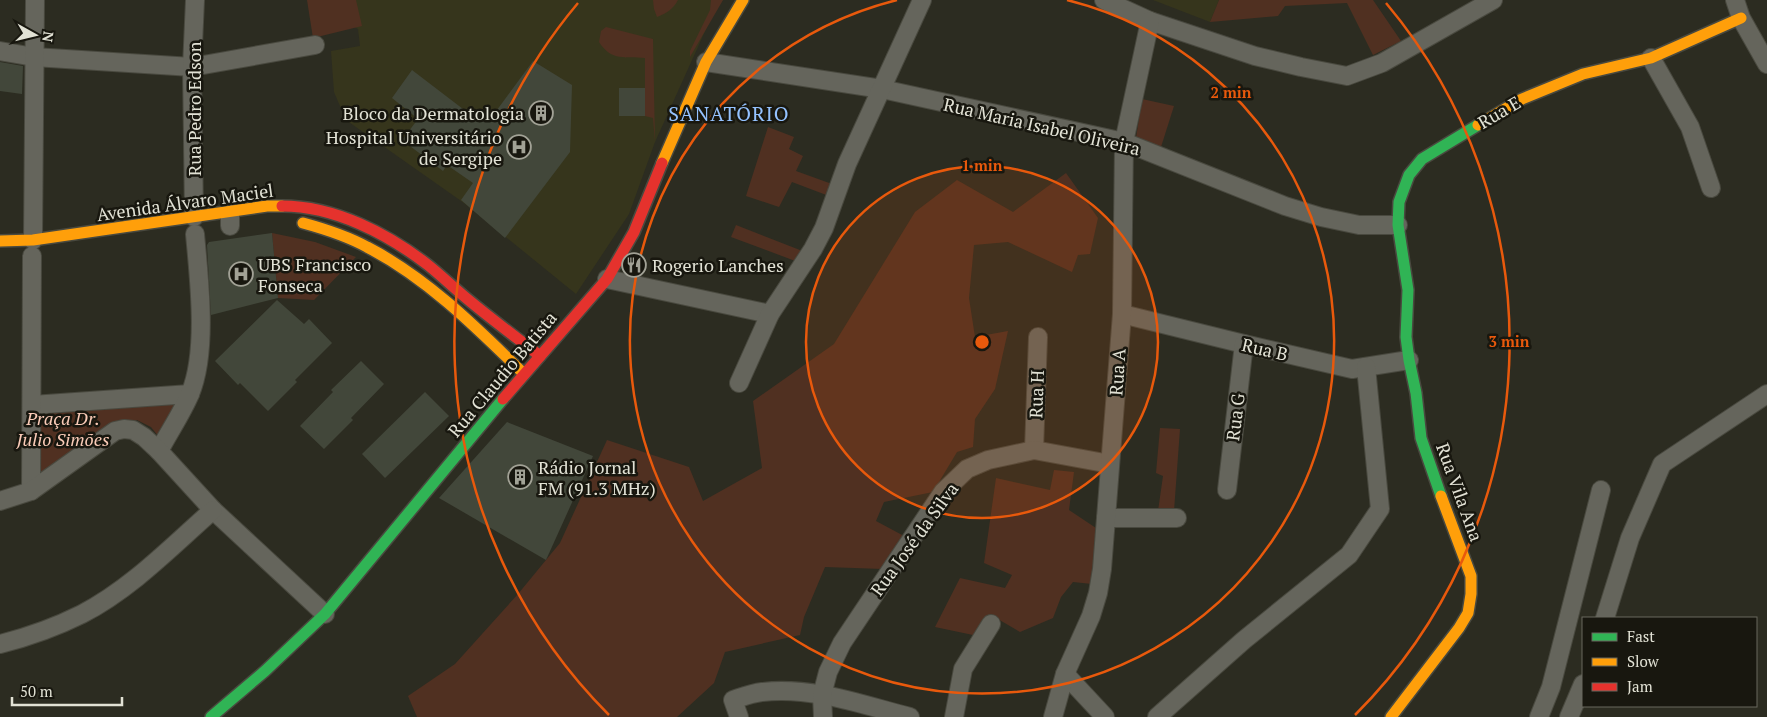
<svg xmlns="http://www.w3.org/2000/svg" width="1767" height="717" viewBox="0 0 1767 717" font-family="'PT Serif',serif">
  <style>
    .built { fill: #36351c }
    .green { fill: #503021 }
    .building { fill: #42473a }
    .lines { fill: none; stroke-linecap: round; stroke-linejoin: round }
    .street-casing { stroke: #49493f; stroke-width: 20 }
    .fast-casing { stroke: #49493f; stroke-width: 14 }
    .slow-casing { stroke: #49493f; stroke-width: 14 }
    .jam-casing { stroke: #49493f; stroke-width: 14 }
    .street { stroke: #65655c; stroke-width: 18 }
    .fast { stroke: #30b455; stroke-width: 11 }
    .slow { stroke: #ff9f0a; stroke-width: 11 }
    .jam { stroke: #e5322d; stroke-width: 11 }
    .ring { fill: none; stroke: #e8590c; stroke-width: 2.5 }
    .labels { text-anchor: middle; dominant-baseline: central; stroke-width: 5; stroke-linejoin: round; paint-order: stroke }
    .street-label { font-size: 18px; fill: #e2e2d5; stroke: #18170f }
    .poi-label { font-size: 18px; fill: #e2e2d5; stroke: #18170f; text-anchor: start }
    .park-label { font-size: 18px; font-style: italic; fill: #facbb7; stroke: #18170f }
    .quarter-label { font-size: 20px; letter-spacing: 1px; fill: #94c2ff; stroke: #18170f }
    .centre { fill: #e8590c; stroke: #18170f; stroke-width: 2.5 }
    .ring-label { font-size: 15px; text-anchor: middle; font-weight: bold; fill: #e8590c; stroke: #18170f; stroke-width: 5; stroke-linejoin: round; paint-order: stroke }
  </style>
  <rect width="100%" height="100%" fill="#2c2c21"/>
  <g class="built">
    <polygon points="307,0 723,0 711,18 655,142 629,214 576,294 464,203 346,120 334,92 331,51 360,46 358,29"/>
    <polygon points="1153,0 1219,0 1210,22"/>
  </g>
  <g class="green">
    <polygon points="307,0 356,0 362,26 313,38"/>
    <path d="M653,0h25c-5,9 -11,13 -21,17l-3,-8z"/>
    <polygon points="711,0 723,0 690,57 690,51 710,10"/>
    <polygon points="1219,0 1373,0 1401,41 1373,55 1347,3 1285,6 1278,16 1210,22"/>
    <path d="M606,27l47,12 2,103 -2,-24 -8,-2v-58c-20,-2 -33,4 -46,-16l2,-11z"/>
    <polygon points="1142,99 1174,106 1161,147 1136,138"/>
    <polygon points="768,127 794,137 789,149 803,156 796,171 832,184 829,196 792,182 779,207 746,196"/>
    <polygon points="1066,173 1098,218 1090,254 1078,255 1072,272 1008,242 974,245 969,298 975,337 1008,331 995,389 975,419 973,447 957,452 933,492 884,502 876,521 904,536 883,569 825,567 804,617 800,635 725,652 714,683 677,717 417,717 408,696 455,664 518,594 560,543 607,440 689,467 703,501 762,468 753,401 834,344 915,212 957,180 1013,212"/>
    <polygon points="736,225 805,252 798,262 731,237"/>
    <polygon points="272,233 315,242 356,257 314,300 278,298"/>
    <polygon points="185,395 159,437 151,427 137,420 93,438 33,483 40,404"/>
    <polygon points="1160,428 1180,429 1174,511 1158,511 1163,476 1156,473"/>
    <polygon points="1054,470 1074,472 1069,510 1099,530 1092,584 1073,582 1061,597 1053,618 1020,632 991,615 973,635 935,627 960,578 1005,588 1012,575 984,563 996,478 1050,490"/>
  </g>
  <g class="building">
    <polygon points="533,61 572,85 570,152 505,238 461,200 473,183 447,165 443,171 402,140 418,119 392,98 412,70 480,122 488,110 494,114"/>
    <polygon points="0,62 23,66 22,94 0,91"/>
    <rect x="619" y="88" width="26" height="28"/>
    <polygon points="272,233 278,298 211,315 207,245 209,242"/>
    <polygon points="277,300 304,324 309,319 332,343 295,380 297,382 268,411 240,383 238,385 215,361"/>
    <polygon points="361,361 384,384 351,418 353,420 324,449 300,426 333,392 331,390"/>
    <polygon points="425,392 449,416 385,478 362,454"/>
    <polygon points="507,422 593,456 546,560 439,498"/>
  </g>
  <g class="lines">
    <g class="street-casing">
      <g id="street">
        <polyline points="1104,0 1150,21 1255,56 1301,67 1347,76 1382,63 1493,0"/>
        <polyline points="1735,0 1741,18 1767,64"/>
        <polyline points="0,51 34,57 192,67 315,45"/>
        <polyline points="1651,58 1690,127 1711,188"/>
        <polyline points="706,62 882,89 1124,142 1285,206 1321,217 1359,225 1398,225"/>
        <polyline points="230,211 230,226"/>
        <polyline points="194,217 192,67 195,0"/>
        <polyline points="33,240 35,0"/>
        <polyline points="607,279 770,314"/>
        <polyline points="1122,314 1244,344 1352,369 1409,360"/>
        <polyline points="739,383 770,314 813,249 824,228 847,164 922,0"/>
        <polyline points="32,405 190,394"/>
        <polyline points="1034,450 1038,337"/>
        <path d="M159,451c10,-19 23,-38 31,-57 18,-43 9,-115 5,-160"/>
        <polyline points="1227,490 1244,344"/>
        <polyline points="31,491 32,256"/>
        <polyline points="0,501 31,491 115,431 124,429 133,430 144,437 159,451 213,510 325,614"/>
        <polyline points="1106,518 1177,518"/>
        <polyline points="1605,618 1630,538 1662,464 1767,394"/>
        <path d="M0,644c28,-7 56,-17 82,-30 50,-26 90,-68 131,-104"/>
        <polyline points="1065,674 1105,717"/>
        <path d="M739,717l-6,-17c9,-3 19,-7 29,-8 50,-6 101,13 148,25"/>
        <polyline points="823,717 822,695 828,672 842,643 943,492 967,469 988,460 1034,450 1110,464"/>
        <polyline points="954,717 963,669 991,624"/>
        <polyline points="1053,717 1065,674 1091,616 1098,593 1102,569 1122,314 1124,142 1150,21"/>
        <polyline points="1157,717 1244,640 1349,555 1380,509 1366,367"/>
        <polyline points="1539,717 1551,687 1601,490"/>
        <polyline points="1569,717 1583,684"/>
      </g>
    </g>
    <g class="fast-casing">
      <g id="fast">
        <polyline points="1441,496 1421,438 1416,393 1409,360 1406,337 1408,290 1398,225 1399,202 1409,175 1422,159 1478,125"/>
        <polyline points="211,717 265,671 325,614 503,399"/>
      </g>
    </g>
    <g class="slow-casing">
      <g id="slow">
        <polyline points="1478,125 1522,99 1583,74 1651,58 1741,18"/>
        <polyline points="662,163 706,62 743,0"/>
        <path d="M303,223c22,6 44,13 64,24 60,31 109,80 157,127"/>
        <polyline points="0,241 33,240 267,206 282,206"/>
        <polyline points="1391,717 1459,628 1468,613 1471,594 1471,576 1441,496"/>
      </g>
    </g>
    <g class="jam-casing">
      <g id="jam">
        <path d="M282,206c53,0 106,28 146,59 15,12 28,25 43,37 23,19 46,36 69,54"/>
        <polyline points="503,399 607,279 634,232 662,163"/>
      </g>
    </g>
    <use href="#street" class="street"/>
    <use href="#fast" class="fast"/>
    <use href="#slow" class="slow"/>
    <use href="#jam" class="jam"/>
  </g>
  <circle cx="982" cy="342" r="176" fill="#e8590c" fill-opacity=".12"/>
  <g class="ring">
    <circle cx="982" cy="342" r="176"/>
    <path d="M1067 0A352 352 0 1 1 897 0"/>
    <path d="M609 715A527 527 0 0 1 578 3M1386 3A527 527 0 0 1 1355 715"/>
  </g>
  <defs>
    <g id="building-ring" transform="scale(1.25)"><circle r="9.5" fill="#18170f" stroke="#a2a296" stroke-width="1.5"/><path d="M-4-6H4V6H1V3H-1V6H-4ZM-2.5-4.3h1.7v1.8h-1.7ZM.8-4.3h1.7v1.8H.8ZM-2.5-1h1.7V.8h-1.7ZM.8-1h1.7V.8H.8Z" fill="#a2a296"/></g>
    <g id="hospital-ring" transform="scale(1.25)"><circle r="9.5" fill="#18170f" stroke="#a2a296" stroke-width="1.5"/><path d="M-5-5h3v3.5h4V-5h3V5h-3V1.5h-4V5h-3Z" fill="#a2a296"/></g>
    <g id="restaurant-ring" transform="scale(1.25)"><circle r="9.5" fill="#18170f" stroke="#a2a296" stroke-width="1.5"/><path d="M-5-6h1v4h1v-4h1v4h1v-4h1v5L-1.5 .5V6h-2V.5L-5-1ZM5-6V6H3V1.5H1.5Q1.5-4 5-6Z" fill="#a2a296"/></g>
  </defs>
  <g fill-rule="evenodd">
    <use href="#building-ring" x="541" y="113"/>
    <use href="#hospital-ring" x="519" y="147"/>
    <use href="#restaurant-ring" x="634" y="265"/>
    <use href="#hospital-ring" x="241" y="274"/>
    <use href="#building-ring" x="520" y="477"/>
  </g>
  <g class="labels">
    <g class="street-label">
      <text transform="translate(194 109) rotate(-90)">Rua Pedro Edson</text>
      <text transform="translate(1499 112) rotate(-30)">Rua E</text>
      <text transform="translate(1042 126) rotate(13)">Rua Maria Isabel Oliveira</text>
      <text transform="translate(185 202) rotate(-8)">Avenida Álvaro Maciel</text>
      <text transform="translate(1265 349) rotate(13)">Rua B</text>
      <text transform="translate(1117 372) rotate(-86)">Rua A</text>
      <text transform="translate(502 374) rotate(-50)">Rua Claudio Batista</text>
      <text transform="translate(1036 394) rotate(-88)">Rua H</text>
      <text transform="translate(1235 417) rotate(-83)">Rua G</text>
      <text transform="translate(1460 492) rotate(70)">Rua Vila Ana</text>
      <text transform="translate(914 539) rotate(-54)">Rua José da Silva</text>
    </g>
    <g class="poi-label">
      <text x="524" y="113" text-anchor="end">Bloco da Dermatologia</text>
      <text x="502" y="137" text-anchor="end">Hospital Universitário<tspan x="502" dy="21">de Sergipe</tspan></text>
      <text x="258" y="264">UBS Francisco<tspan x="258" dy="21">Fonseca</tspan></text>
      <text x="652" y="265">Rogerio Lanches</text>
      <text x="538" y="467">Rádio Jornal<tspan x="538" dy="21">FM (91.3 MHz)</tspan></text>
    </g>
    <g class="park-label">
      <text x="63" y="418">Praça Dr.<tspan x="63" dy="21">Julio Simões</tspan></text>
    </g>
    <g class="quarter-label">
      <text x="729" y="113">SANATÓRIO</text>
    </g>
  </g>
  <circle cx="982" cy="342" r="8" class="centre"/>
  <g class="ring-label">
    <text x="1231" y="98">2 min</text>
    <text x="982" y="171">1 min</text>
    <text x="1509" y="347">3 min</text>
  </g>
  <rect x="1582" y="617" width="175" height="90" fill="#18170f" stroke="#69685e"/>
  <rect x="1592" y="633" width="25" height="8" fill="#30b455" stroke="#69685e"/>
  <text x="1627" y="642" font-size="15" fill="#e2e2d5">Fast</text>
  <rect x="1592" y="658" width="25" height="8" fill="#ff9f0a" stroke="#69685e"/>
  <text x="1627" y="667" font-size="15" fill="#e2e2d5">Slow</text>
  <rect x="1592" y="683" width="25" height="8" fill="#e5322d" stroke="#69685e"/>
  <text x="1627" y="692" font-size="15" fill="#e2e2d5">Jam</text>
  <g transform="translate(35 35) rotate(98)" stroke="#18170f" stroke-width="4" paint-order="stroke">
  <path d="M0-4L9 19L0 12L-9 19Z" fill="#e2e2d5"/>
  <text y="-8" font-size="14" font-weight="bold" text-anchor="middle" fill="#e2e2d5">N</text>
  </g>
  <path d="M12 697v8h110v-8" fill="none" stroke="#e2e2d5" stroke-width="2.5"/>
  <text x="20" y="697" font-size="15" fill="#e2e2d5" stroke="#18170f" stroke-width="4" paint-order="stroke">50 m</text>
</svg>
